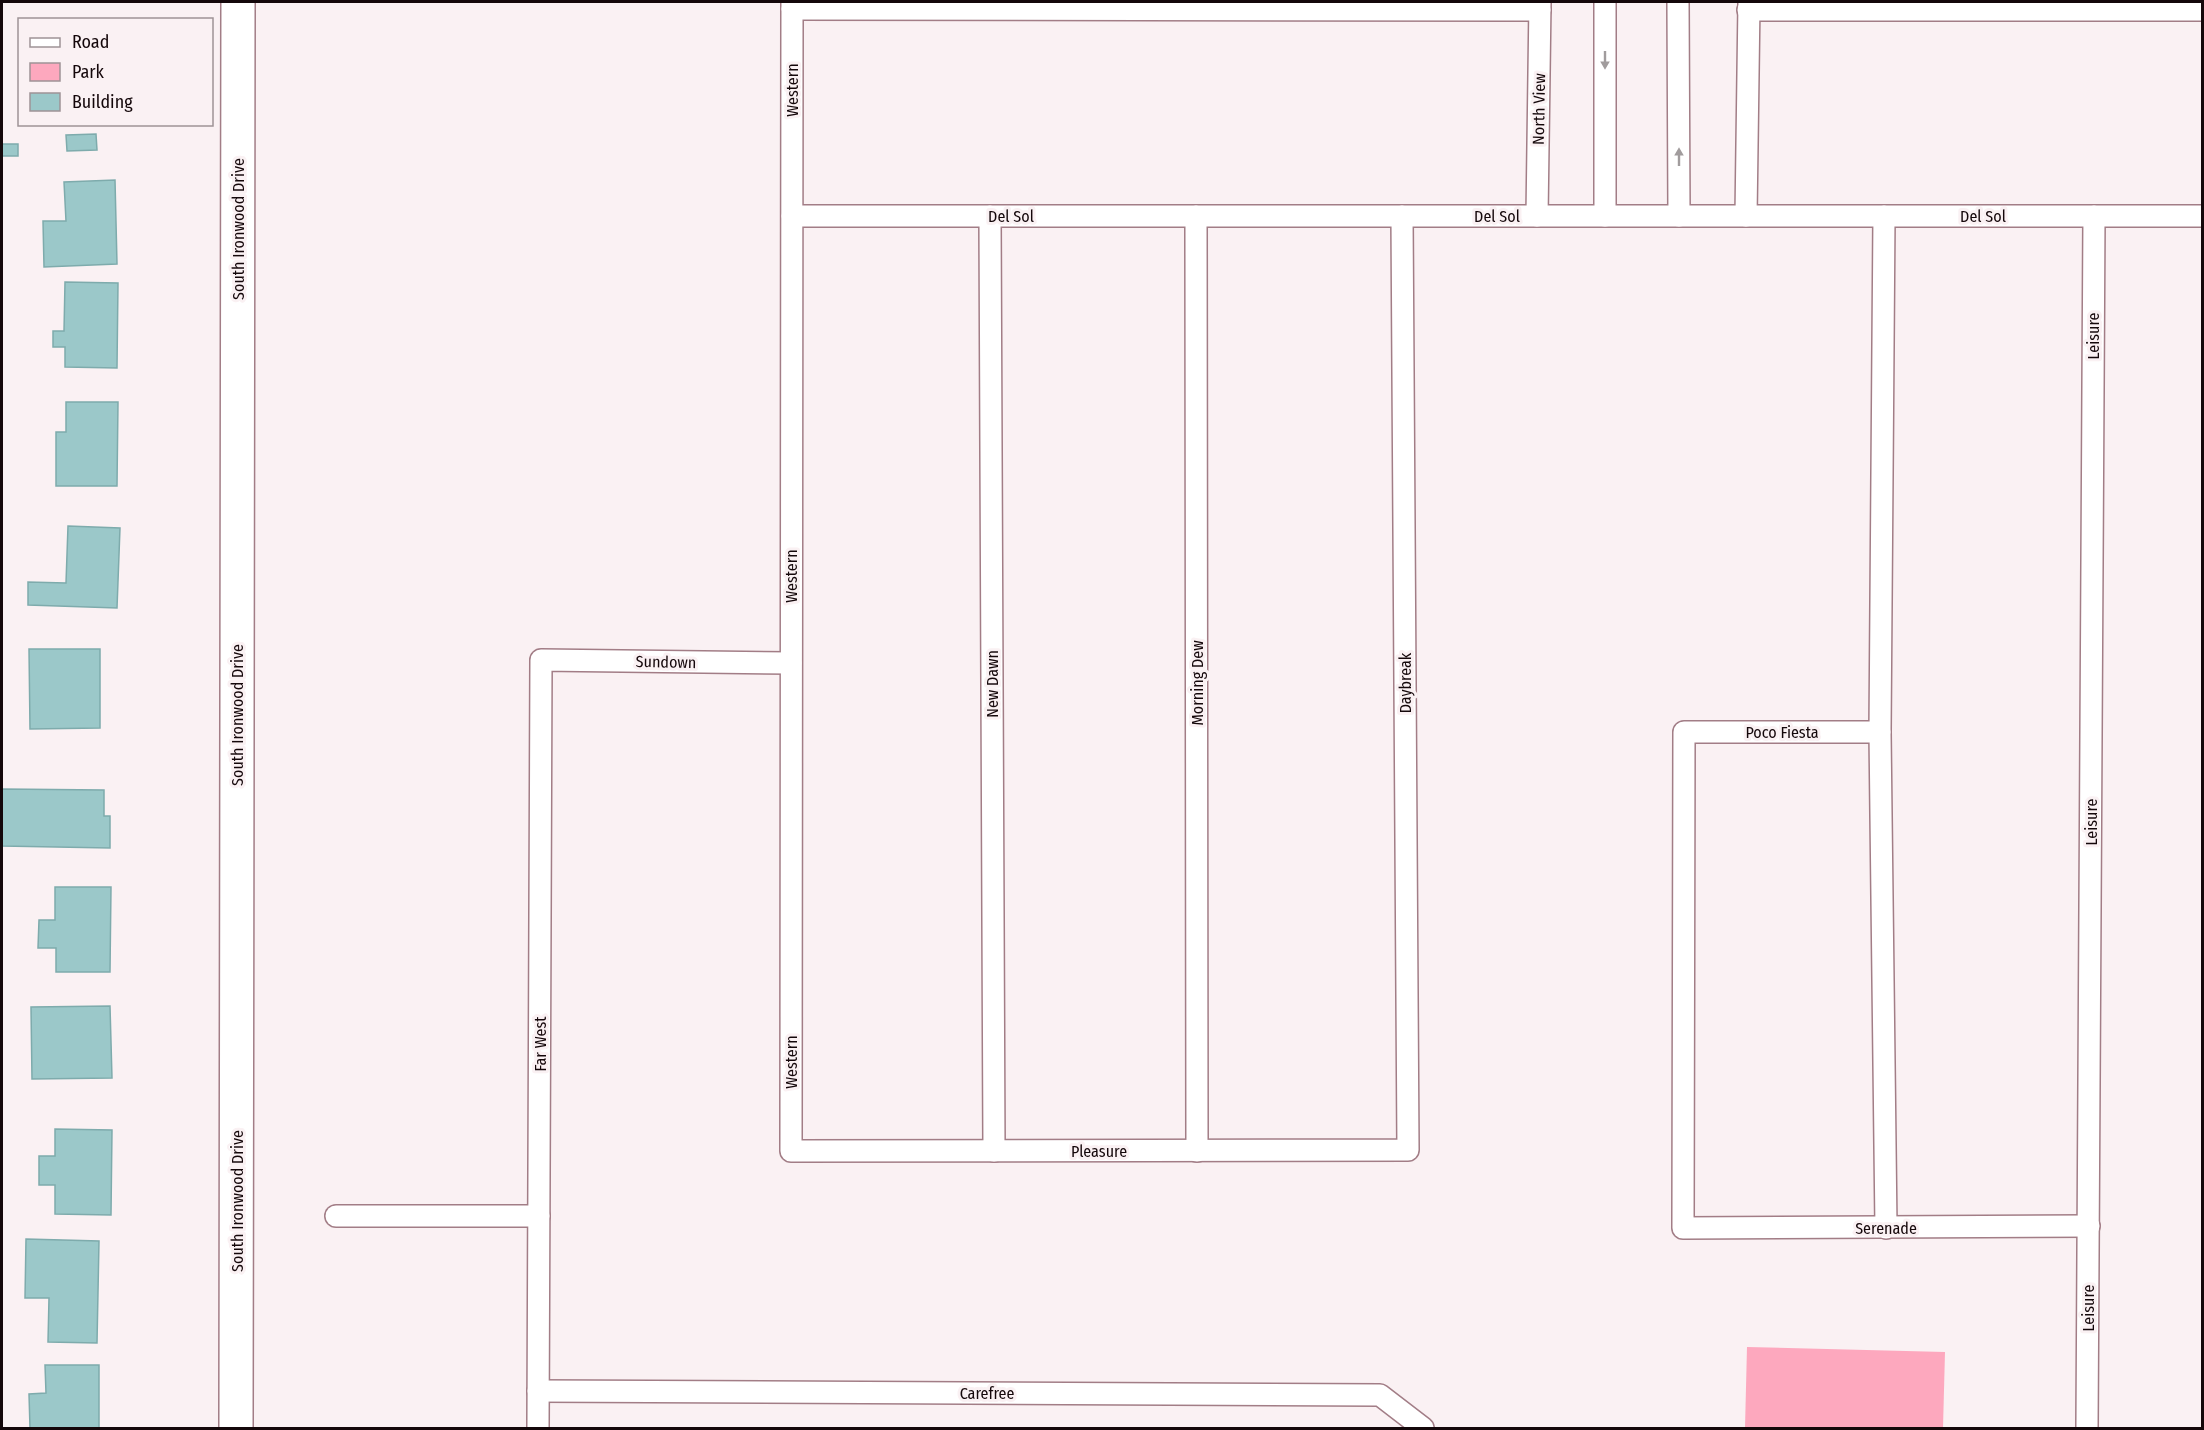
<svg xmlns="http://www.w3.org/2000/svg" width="2204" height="1430" viewBox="0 0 2204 1430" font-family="'Fira Sans Condensed',sans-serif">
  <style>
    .green { fill: #fda8be }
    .building { fill: #9bc8c9; stroke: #7eabac; stroke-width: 1.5 }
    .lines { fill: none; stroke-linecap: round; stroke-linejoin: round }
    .service-casing { stroke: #a27d86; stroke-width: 24 }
    .primary-casing { stroke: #a27d86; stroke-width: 36 }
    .service { stroke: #fff; stroke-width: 21 }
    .primary { stroke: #fff; stroke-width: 33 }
    .oneway { fill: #a19c9d }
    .labels { text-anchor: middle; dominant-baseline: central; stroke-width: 6; stroke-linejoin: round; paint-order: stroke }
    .street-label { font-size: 16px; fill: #14070a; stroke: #faf1f3 }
  </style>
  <rect width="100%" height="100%" fill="#faf1f3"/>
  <polygon class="green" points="1747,1347 1945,1352 1943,1428 1745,1428"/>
  <g class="building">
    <polygon points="96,134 97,150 67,151 66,135"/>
    <rect x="2" y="144" width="16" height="12"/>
    <polygon points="115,180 117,264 44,267 43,221 66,221 64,182"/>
    <polygon points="65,282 118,283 117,368 65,367 65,347 53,347 53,331 64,331"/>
    <polygon points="66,402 118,402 117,486 56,486 56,432 66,432"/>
    <polygon points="68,526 120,528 117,608 28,605 28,582 66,583"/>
    <polygon points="29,649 100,649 100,728 30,729"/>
    <polygon points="2,789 104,790 104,816 110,816 110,848 2,846"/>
    <polygon points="55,887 111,887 110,972 56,972 56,948 38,948 39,920 55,920"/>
    <polygon points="110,1006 112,1078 32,1079 31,1007"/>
    <polygon points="55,1129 112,1130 111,1215 55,1214 55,1185 39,1185 39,1156 55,1156"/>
    <polygon points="26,1239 99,1241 97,1343 48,1342 49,1298 25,1298"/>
    <polygon points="45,1365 99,1365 99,1428 30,1428 29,1394 46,1393"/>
  </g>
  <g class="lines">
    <g class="service-casing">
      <g id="service">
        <polyline points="792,2 791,1151 1408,1150 1402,216"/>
        <polyline points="1605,2 1605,216"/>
        <polyline points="1678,2 1679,216"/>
        <polyline points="792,9 1540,10"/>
        <polyline points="1748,10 2202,10"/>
        <polyline points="792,216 2202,216"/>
        <polyline points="990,216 994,1151"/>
        <polyline points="1196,216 1197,1151"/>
        <polyline points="1537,216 1540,2"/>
        <polyline points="1746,216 1749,2"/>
        <polyline points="1884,216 1880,732 1886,1228"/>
        <polyline points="1880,732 1684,732 1683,1228 2089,1226"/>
        <polyline points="336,1216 539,1216"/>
        <polyline points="538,1391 1380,1395 1423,1428"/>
        <polyline points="538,1428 541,660 791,663"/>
        <polyline points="2087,1428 2094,216"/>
      </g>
    </g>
    <g class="primary-casing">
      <polyline id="primary" points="236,1428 238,2"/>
    </g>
    <use href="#service" class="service"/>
    <use href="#primary" class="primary"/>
  </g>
  <defs><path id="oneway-solid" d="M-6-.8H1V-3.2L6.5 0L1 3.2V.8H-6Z" transform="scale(1.5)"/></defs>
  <g class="oneway">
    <use href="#oneway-solid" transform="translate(1605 60) rotate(90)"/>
    <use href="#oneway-solid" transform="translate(1679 157) rotate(-90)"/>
  </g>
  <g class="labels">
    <g class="street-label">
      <text transform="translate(792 90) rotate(-90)">Western</text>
      <text transform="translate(1539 109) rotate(-89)">North View</text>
      <text x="1011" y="216">Del Sol</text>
      <text x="1497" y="216">Del Sol</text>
      <text x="1983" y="216">Del Sol</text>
      <text transform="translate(238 229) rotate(-90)">South Ironwood Drive</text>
      <text transform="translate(2093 336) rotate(-90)">Leisure</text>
      <text transform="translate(791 576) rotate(-90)">Western</text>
      <text transform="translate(666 662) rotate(1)">Sundown</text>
      <text transform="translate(1197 683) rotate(-90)">Morning Dew</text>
      <text transform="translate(1405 683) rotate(-90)">Daybreak</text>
      <text transform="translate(992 684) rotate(-90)">New Dawn</text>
      <text transform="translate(237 715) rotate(-90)">South Ironwood Drive</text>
      <text x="1782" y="732">Poco Fiesta</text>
      <text transform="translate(2091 822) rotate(-90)">Leisure</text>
      <text transform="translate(540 1044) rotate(-90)">Far West</text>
      <text transform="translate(791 1062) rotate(-90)">Western</text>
      <text x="1099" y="1151">Pleasure</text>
      <text transform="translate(237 1201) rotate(-90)">South Ironwood Drive</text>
      <text x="1886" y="1228">Serenade</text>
      <text transform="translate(2088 1308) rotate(-90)">Leisure</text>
      <text x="987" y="1393">Carefree</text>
    </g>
  </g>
  <rect width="2204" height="1430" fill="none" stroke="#14070a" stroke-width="6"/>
  <rect x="18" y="18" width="195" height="108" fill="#faf1f3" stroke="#9e9396" stroke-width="1.5"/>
  <rect x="30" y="38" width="30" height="9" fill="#ffffff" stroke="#9e9396" stroke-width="1.5"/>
  <text x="72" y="48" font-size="18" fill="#14070a">Road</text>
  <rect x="30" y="63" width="30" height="18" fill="#fda8be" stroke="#9e9396" stroke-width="1.5"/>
  <text x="72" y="78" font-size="18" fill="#14070a">Park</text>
  <rect x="30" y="93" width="30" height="18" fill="#9bc8c9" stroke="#9e9396" stroke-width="1.5"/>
  <text x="72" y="108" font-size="18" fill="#14070a">Building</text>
</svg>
